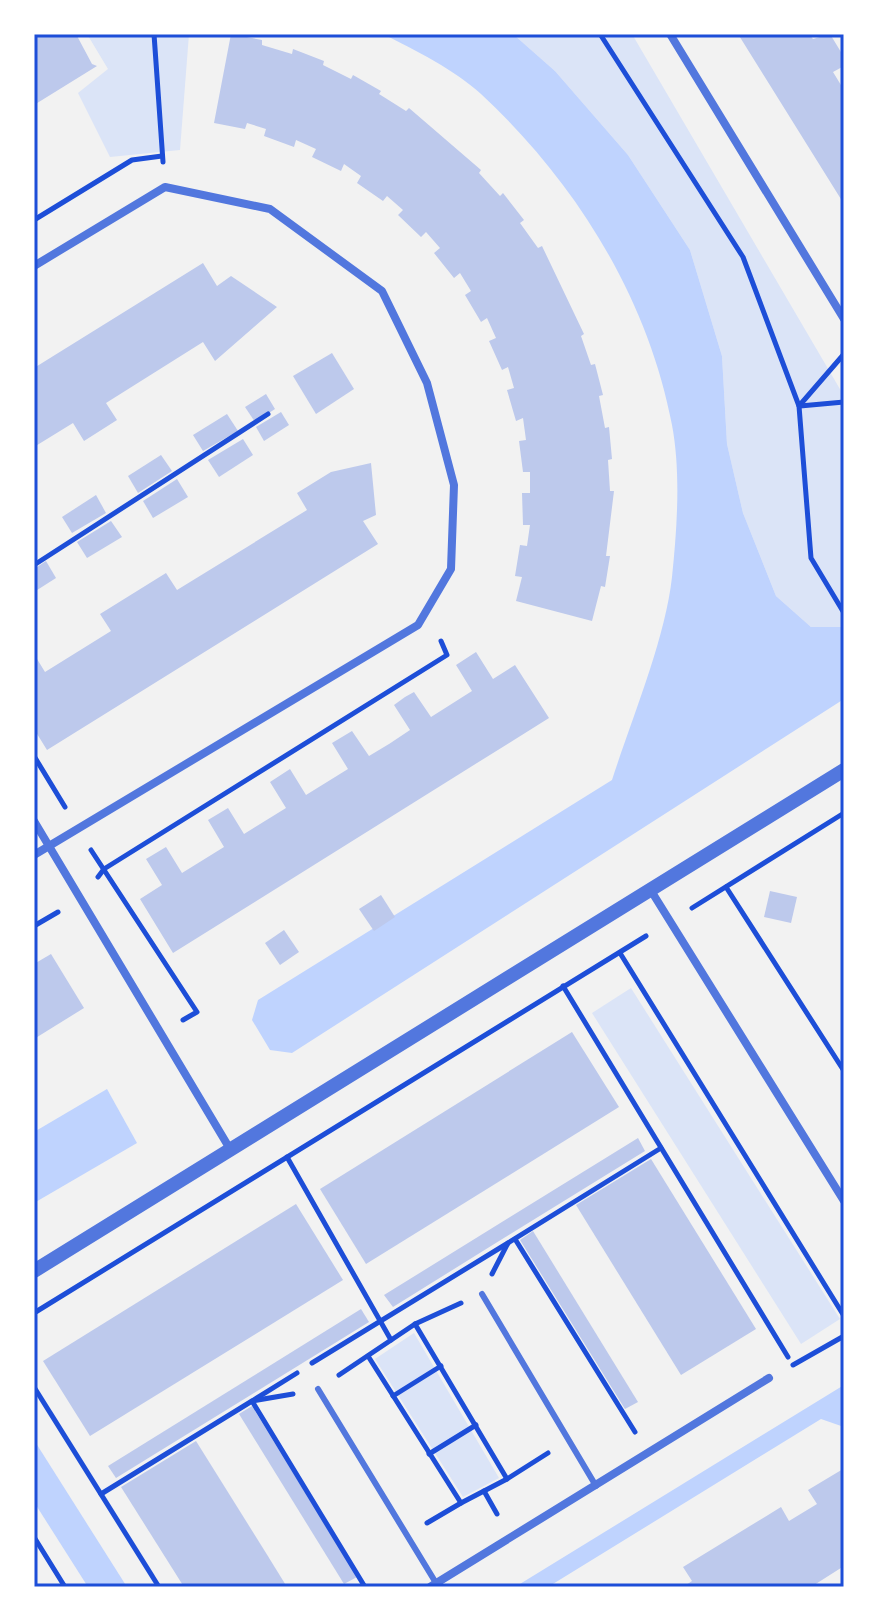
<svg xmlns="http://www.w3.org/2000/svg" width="878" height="1621" viewBox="0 0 878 1621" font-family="'PT Serif',serif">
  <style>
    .green { fill: #dbe4f7 }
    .water { fill: #bfd3fe }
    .building { fill: #bdc9ec }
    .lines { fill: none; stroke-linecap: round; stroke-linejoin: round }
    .path { stroke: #1d4ed8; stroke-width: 5 }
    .service { stroke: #5277de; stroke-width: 6 }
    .minor { stroke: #5277de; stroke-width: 8 }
    .tertiary { stroke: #5277de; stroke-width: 14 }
    .neatline { fill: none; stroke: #1d4ed8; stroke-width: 3 }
  </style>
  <rect width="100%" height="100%" fill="#f2f2f2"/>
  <g class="green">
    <polygon points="87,34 189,34 180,150 110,157 78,93 108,69"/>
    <polygon points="513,34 632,34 844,396 844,627 811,627 776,596 743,513 727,444 722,356 690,250 628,155 555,71"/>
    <polygon points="631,988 840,1319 801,1344 592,1013"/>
    <polygon points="414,1333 499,1478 463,1497 375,1359"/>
  </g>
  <g class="water">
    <path d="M383,34h130l42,37 73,84 62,95 32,106 5,88 16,69 33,83 35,31h33v72l-552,354 -22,-3 -18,-30 6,-20 354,-220c20,-62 53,-140 60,-203 5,-48 9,-104 0,-152 -24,-127 -97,-244 -191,-331 -26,-24 -66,-44 -98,-60z"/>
    <polygon points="107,1089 137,1143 34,1203 34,1132"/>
    <polygon points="844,1385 844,1427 821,1419 548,1587 515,1587"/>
    <polygon points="34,1440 127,1587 88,1587 34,1502"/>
  </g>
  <g class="building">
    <polygon points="34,34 76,34 92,64 97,66 34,105"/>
    <polygon points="231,34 262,40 262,45 292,54 293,49 324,61 323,65 351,79 353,75 381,91 379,94 406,111 409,108 481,170 479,173 500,196 503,193 524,220 520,223 538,248 542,246 584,334 581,336 591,365 595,364 603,395 599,396 605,428 609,427 612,459 608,460 610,491 614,491 606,556 610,556 605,587 601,586 592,621 516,601 522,577 515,576 520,545 527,546 530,525 523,525 522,493 530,493 530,472 523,472 519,441 526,440 523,418 516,421 507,390 514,388 508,367 502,370 489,341 496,338 487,318 481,322 465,295 471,291 460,273 454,278 434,253 440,248 426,232 421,237 398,215 403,210 387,196 383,201 357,183 361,176 344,164 341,171 312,157 316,149 296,140 294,147 264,136 266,129 247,123 245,129 214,123"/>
    <polygon points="738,34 809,34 813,39 830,34 844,57 844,66 833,72 844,90 844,204"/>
    <polygon points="203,263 217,286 231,276 277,307 215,361 203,342 106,403 117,420 84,441 73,423 34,447 34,368"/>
    <polygon points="332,353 354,389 316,414 293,376"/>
    <polygon points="266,394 275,409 255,422 245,407"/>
    <polygon points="281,412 289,425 264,441 256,427"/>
    <polygon points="227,414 238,431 203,451 193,435"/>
    <polygon points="243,439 253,455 219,477 208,460"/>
    <polygon points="161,455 172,471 138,493 128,476"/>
    <polygon points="371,463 376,515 363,521 378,544 47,750 34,729 34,654 45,672 111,631 100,614 166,573 177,590 307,510 297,493 331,472"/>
    <polygon points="177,479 188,497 153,518 143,501"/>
    <polygon points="96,495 106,513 72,533 62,517"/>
    <polygon points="111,521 122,537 87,558 77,542"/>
    <polygon points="46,561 56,578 34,592 34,569"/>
    <polygon points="476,652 493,679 515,665 549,718 173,953 140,899 162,885 146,859 166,847 182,873 224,847 208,820 228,808 244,834 286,808 270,782 290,769 306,795 348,769 332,743 352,731 369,756 389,744 410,730 394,705 405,697 414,692 431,717 472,691 456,665"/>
    <polygon points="770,891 797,897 791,923 764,917"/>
    <polygon points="381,895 395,917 374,931 359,909"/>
    <polygon points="284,930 299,952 280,965 265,943"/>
    <polygon points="51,954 84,1008 34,1039 34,964"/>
    <polygon points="572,1032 619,1107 366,1264 320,1189"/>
    <polygon points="638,1138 645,1151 491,1246 393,1307 384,1295"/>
    <polygon points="651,1159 756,1329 681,1375 576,1205"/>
    <polygon points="296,1204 343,1280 90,1436 43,1361"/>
    <polygon points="533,1231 638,1402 625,1409 520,1240"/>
    <polygon points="361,1309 369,1322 116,1478 108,1466"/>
    <polygon points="252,1406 357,1577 344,1584 239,1414"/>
    <polygon points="196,1441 266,1553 287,1587 184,1587 121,1487"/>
    <polygon points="843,1469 844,1566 811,1587 683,1587 692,1581 683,1567 781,1507 789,1521 817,1504 808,1490"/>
  </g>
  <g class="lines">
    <g class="path">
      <polyline points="154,34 163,162"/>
      <polyline points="600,34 743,257 799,406 811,558 844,613"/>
      <polyline points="34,220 132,160 162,156"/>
      <polyline points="799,406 844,354"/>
      <polyline points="800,406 844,402"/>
      <polyline points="34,565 268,414"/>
      <polyline points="34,756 65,807"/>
      <polyline points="91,850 197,1012 183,1020"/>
      <polyline points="98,877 104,869 447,655 441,641"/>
      <polyline points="726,887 844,1071"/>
      <polyline points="692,908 844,813"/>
      <polyline points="34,926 58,912"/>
      <polyline points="620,953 844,1316"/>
      <polyline points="563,986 788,1357"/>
      <polyline points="287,1157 391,1340"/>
      <polyline points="515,1239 635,1432"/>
      <polyline points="492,1274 508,1243 661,1148"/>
      <polyline points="34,1313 646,936"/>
      <polyline points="415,1324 507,1479 548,1453"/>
      <polyline points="368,1356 461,1503 507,1479"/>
      <polyline points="312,1363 508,1243"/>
      <polyline points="793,1365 844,1336"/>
      <polyline points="297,1373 252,1401 365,1587"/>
      <polyline points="339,1375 415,1324 461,1303"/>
      <polyline points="34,1387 159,1587"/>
      <polyline points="393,1396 441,1366"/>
      <polyline points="429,1454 476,1425"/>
      <polyline points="484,1491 497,1514"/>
      <polyline points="101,1494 252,1401 293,1394"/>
      <polyline points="427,1523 461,1503"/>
      <polyline points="34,1537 65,1587"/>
    </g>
    <g class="service">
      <polyline points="482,1294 596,1486"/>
      <polyline points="318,1389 436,1583"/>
    </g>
    <g class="minor">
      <polyline points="670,34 844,319"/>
      <polyline points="34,266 165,187 270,209 382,291 427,383 454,485 451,569 418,625 34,855"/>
      <polyline points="34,821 230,1149"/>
      <polyline points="650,889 844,1201"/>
      <polyline points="430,1587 769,1378"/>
    </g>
    <polyline class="tertiary" points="34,1271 844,770"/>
  </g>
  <rect width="878" height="1621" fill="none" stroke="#ffffff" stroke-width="72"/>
  <rect x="36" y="36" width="806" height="1549" class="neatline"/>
</svg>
